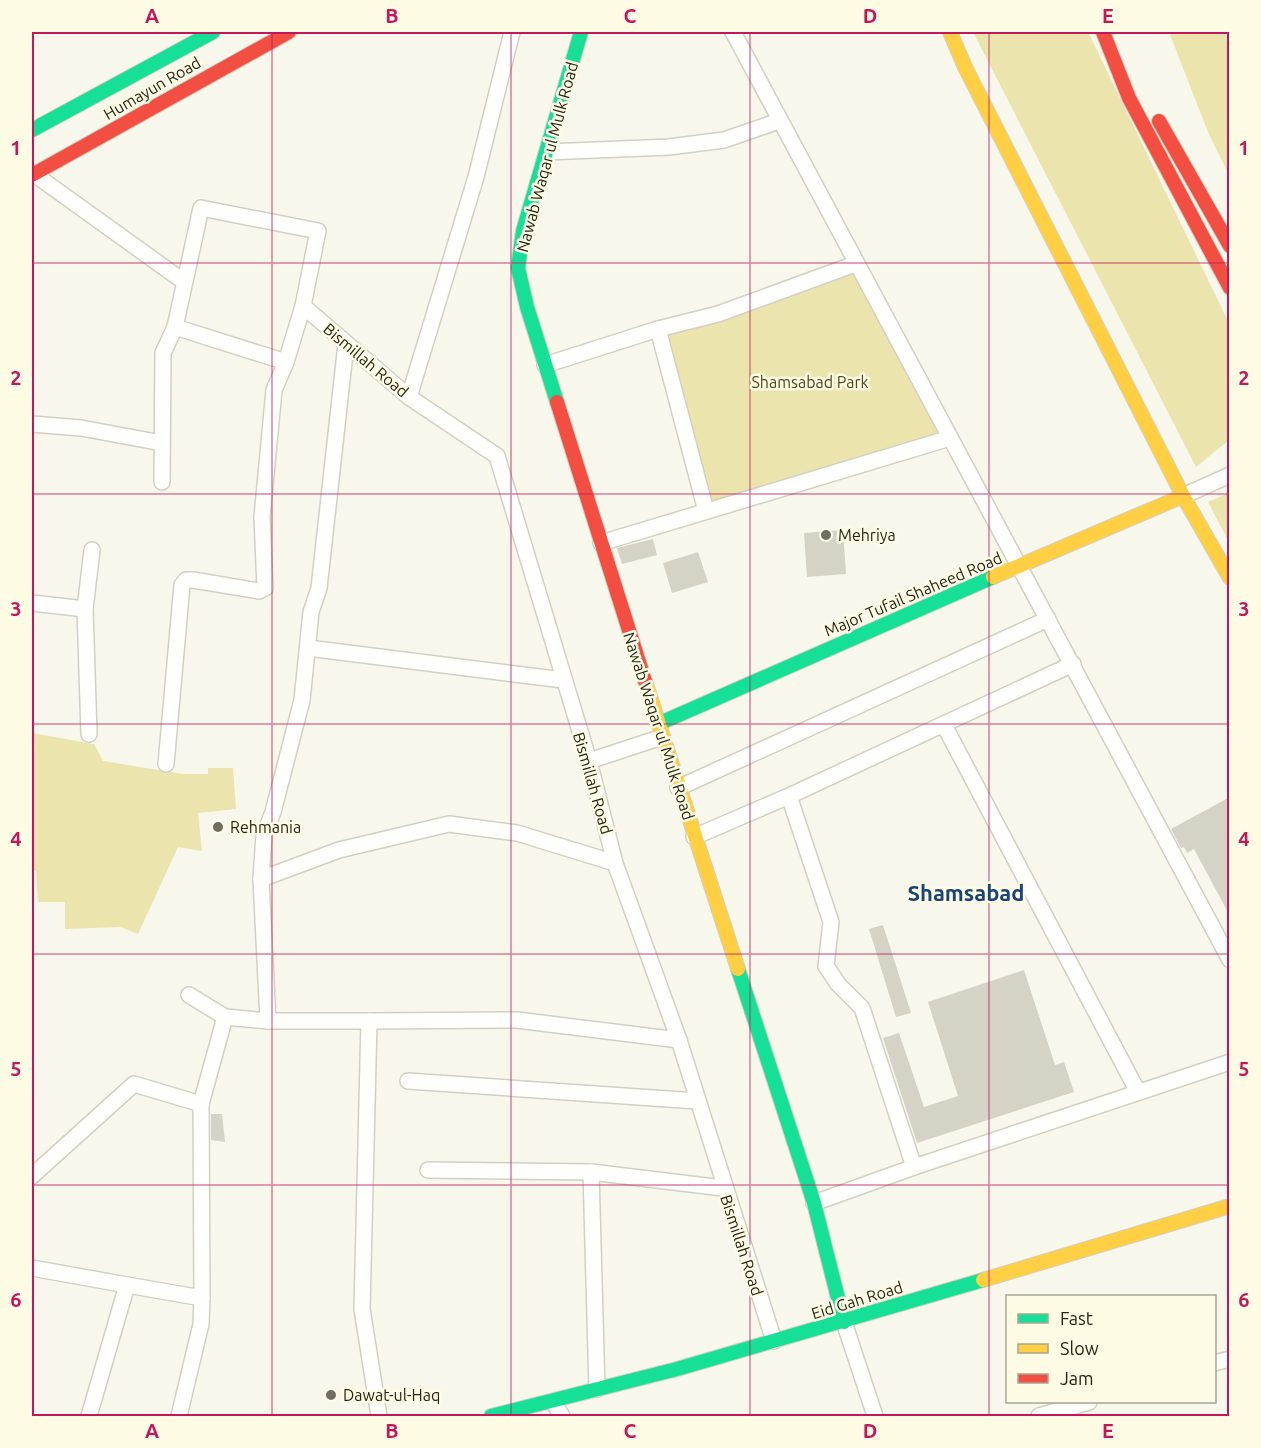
<svg xmlns="http://www.w3.org/2000/svg" width="1261" height="1448" viewBox="0 0 1261 1448" font-family="Ubuntu,sans-serif">
  <style>
    .green { fill: #ebe4ad }
    .building { fill: #d4d3c6 }
    .lines { fill: none; stroke-linecap: round; stroke-linejoin: round }
    .street-casing { stroke: #d2d0c3; stroke-width: 18 }
    .fast-casing { stroke: #d2d0c3; stroke-width: 16 }
    .slow-casing { stroke: #d2d0c3; stroke-width: 16 }
    .jam-casing { stroke: #d2d0c3; stroke-width: 16 }
    .street { stroke: #fefefc; stroke-width: 15 }
    .fast { stroke: #16e098; stroke-width: 14 }
    .slow { stroke: #ffcf43; stroke-width: 14 }
    .jam { stroke: #f24e42; stroke-width: 14 }
    .grid { fill: none; stroke: #c2185b; stroke-width: 1.5; stroke-opacity: 0.55 }
    .poi-dot { fill: #706e61; stroke: #fefbe5; stroke-width: 2 }
    .labels { text-anchor: middle; dominant-baseline: central; stroke-width: 5; stroke-linejoin: round; paint-order: stroke }
    .street-label { font-size: 16px; fill: #272517; stroke: #fefbe5 }
    .park-label { font-size: 16px; fill: #4f491f; stroke: #fefbe5 }
    .poi-label { font-size: 16px; fill: #272517; stroke: #fefbe5; text-anchor: start }
    .district-label { font-size: 22px; font-weight: bold; fill: #174578; stroke: #fefbe5 }
    .neatline { fill: none; stroke: #c2185b; stroke-width: 2 }
    .grid-label { font-size: 20px; text-anchor: middle; font-weight: bold; fill: #c2185b }
  </style>
  <rect width="100%" height="100%" fill="#f8f7eb"/>
  <g class="green">
    <polygon points="973,32 1088,32 1229,323 1229,440 1196,467"/>
    <polygon points="1169,32 1223,32 1229,41 1229,175 1208,132"/>
    <polygon points="854,268 946,436 709,506 664,333"/>
    <polygon points="1229,493 1229,542 1208,502"/>
    <polygon points="32,733 94,744 103,761 183,774 208,774 208,768 233,768 236,809 198,813 202,851 178,847 138,934 120,927 65,929 65,902 38,902 36,871 32,870"/>
  </g>
  <g class="building">
    <polygon points="843,530 846,574 807,577 804,533"/>
    <polygon points="653,539 657,555 622,564 617,548"/>
    <polygon points="698,552 708,582 672,593 663,563"/>
    <polygon points="1230,797 1230,916 1194,849 1187,853 1184,847 1181,848 1171,829"/>
    <polygon points="883,925 911,1013 896,1017 869,929"/>
    <polygon points="1024,970 1055,1065 1064,1062 1074,1092 917,1143 883,1038 899,1033 924,1107 958,1096 928,1002"/>
    <polygon points="211,1114 222,1114 225,1142 211,1140"/>
  </g>
  <g class="lines">
    <g class="street-casing">
      <g id="street">
        <polyline points="733,32 1230,960"/>
        <polyline points="547,152 669,147 724,140 779,121"/>
        <polyline points="34,174 183,281"/>
        <polygon points="201,208 318,231 303,306 286,362 175,327"/>
        <polyline points="303,306 409,397 497,456 589,761 615,863 679,1040 774,1341"/>
        <polyline points="658,329 706,511"/>
        <polyline points="545,365 658,329 718,314 855,264"/>
        <polyline points="409,397 476,177 512,32"/>
        <polyline points="32,424 81,428 162,443"/>
        <polyline points="162,482 163,353 175,327"/>
        <polyline points="1183,496 1230,475"/>
        <polyline points="601,543 950,438"/>
        <polyline points="32,603 85,609"/>
        <polyline points="308,648 563,680"/>
        <polyline points="944,725 1138,1092"/>
        <polyline points="89,734 85,609 92,550"/>
        <polyline points="589,761 662,737"/>
        <polyline points="166,764 182,585 186,580 193,580 259,591 265,588 262,517 274,390 286,362"/>
        <polyline points="678,788 1048,619"/>
        <polyline points="789,796 831,922 826,966 838,984 862,1008 914,1167"/>
        <polyline points="694,837 789,796 1073,664"/>
        <polyline points="261,879 339,850 449,824 517,833 615,863"/>
        <polyline points="189,995 225,1017 268,1021 261,879 264,835 273,812 302,700 311,612 319,588 346,344"/>
        <polyline points="268,1021 369,1021 362,1309 379,1416"/>
        <polyline points="369,1021 517,1020 679,1040"/>
        <polyline points="408,1081 697,1101"/>
        <polyline points="428,1170 591,1172 723,1188"/>
        <polyline points="591,1172 597,1389"/>
        <polyline points="32,1176 134,1084 201,1104 225,1017"/>
        <polyline points="814,1203 914,1167 1230,1062"/>
        <polyline points="32,1268 127,1285"/>
        <polyline points="844,1322 875,1416"/>
        <polyline points="1214,1363 1230,1359"/>
        <polyline points="553,1402 562,1416"/>
        <polyline points="89,1416 127,1285 202,1298 201,1104"/>
        <polyline points="179,1416 201,1324 202,1298"/>
        <polyline points="1039,1416 1089,1402"/>
      </g>
    </g>
    <g class="fast-casing">
      <g id="fast">
        <polyline points="32,130 213,32"/>
        <polyline points="557,402 527,307 518,268 523,231 581,32"/>
        <polyline points="658,724 993,577"/>
        <polyline points="738,969 814,1203 844,1322"/>
        <polyline points="491,1416 677,1369 983,1280"/>
      </g>
    </g>
    <g class="slow-casing">
      <g id="slow">
        <polyline points="950,32 965,67 1183,496"/>
        <polyline points="993,577 1183,496 1230,578"/>
        <polyline points="645,681 738,969"/>
        <polyline points="983,1280 1230,1206"/>
      </g>
    </g>
    <g class="jam-casing">
      <g id="jam">
        <polyline points="1103,32 1129,98 1230,288"/>
        <polyline points="1159,121 1230,246"/>
        <polyline points="32,175 289,32"/>
        <polyline points="557,402 645,681"/>
      </g>
    </g>
    <use href="#street" class="street"/>
    <use href="#fast" class="fast"/>
    <use href="#slow" class="slow"/>
    <use href="#jam" class="jam"/>
  </g>
  <path class="grid" d="M272,32v1384M511,32v1384M750,32v1384M989,32v1384M32,263h1198M32,494h1198M32,724h1198M32,954h1198M32,1185h1198"/>
  <g class="poi-dot">
    <circle cx="826" cy="535" r="6"/>
    <circle cx="218" cy="827" r="6"/>
    <circle cx="331" cy="1395" r="6"/>
  </g>
  <g class="labels">
    <g class="street-label">
      <text transform="translate(152 88) rotate(-30)">Humayun Road</text>
      <text transform="translate(547 157) rotate(-75)">Nawab Waqar ul Mulk Road</text>
      <text transform="translate(366 360) rotate(40)">Bismillah Road</text>
      <text transform="translate(913 594) rotate(-23)">Major Tufail Shaheed Road</text>
      <text transform="translate(659 726) rotate(72)">Nawab Waqar ul Mulk Road</text>
      <text transform="translate(593 783) rotate(74)">Bismillah Road</text>
      <text transform="translate(742 1245) rotate(72)">Bismillah Road</text>
      <text transform="translate(857 1300) rotate(-17)">Eid Gah Road</text>
    </g>
    <g class="park-label">
      <text x="810" y="382">Shamsabad Park</text>
    </g>
    <g class="poi-label">
      <text x="838" y="535">Mehriya</text>
      <text x="230" y="827">Rehmania</text>
      <text x="343" y="1395">Dawat-ul-Haq</text>
    </g>
    <g class="district-label">
      <text x="966" y="892">Shamsabad</text>
    </g>
  </g>
  <rect width="1261" height="1448" fill="none" stroke="#fefbe5" stroke-width="66"/>
  <rect x="1006" y="1295" width="210" height="108" fill="#fefbe5" stroke="#a8a593" stroke-width="1.5"/>
  <rect x="1018" y="1314" width="30" height="9" fill="#16e098" stroke="#a8a593" stroke-width="1.5"/>
  <text x="1060" y="1325" font-size="18" fill="#272517">Fast</text>
  <rect x="1018" y="1344" width="30" height="9" fill="#ffcf43" stroke="#a8a593" stroke-width="1.5"/>
  <text x="1060" y="1355" font-size="18" fill="#272517">Slow</text>
  <rect x="1018" y="1374" width="30" height="9" fill="#f24e42" stroke="#a8a593" stroke-width="1.5"/>
  <text x="1060" y="1385" font-size="18" fill="#272517">Jam</text>
  <rect x="33" y="33" width="1195" height="1382" class="neatline"/>
  <g class="grid-label">
    <text x="152" y="23">A</text>
    <text x="392" y="23">B</text>
    <text x="630" y="23">C</text>
    <text x="870" y="23">D</text>
    <text x="1108" y="23">E</text>
    <text x="16" y="155">1</text>
    <text x="1244" y="155">1</text>
    <text x="16" y="385">2</text>
    <text x="1244" y="385">2</text>
    <text x="16" y="616">3</text>
    <text x="1244" y="616">3</text>
    <text x="16" y="846">4</text>
    <text x="1244" y="846">4</text>
    <text x="16" y="1076">5</text>
    <text x="1244" y="1076">5</text>
    <text x="16" y="1307">6</text>
    <text x="1244" y="1307">6</text>
    <text x="152" y="1438">A</text>
    <text x="392" y="1438">B</text>
    <text x="630" y="1438">C</text>
    <text x="870" y="1438">D</text>
    <text x="1108" y="1438">E</text>
  </g>
</svg>
